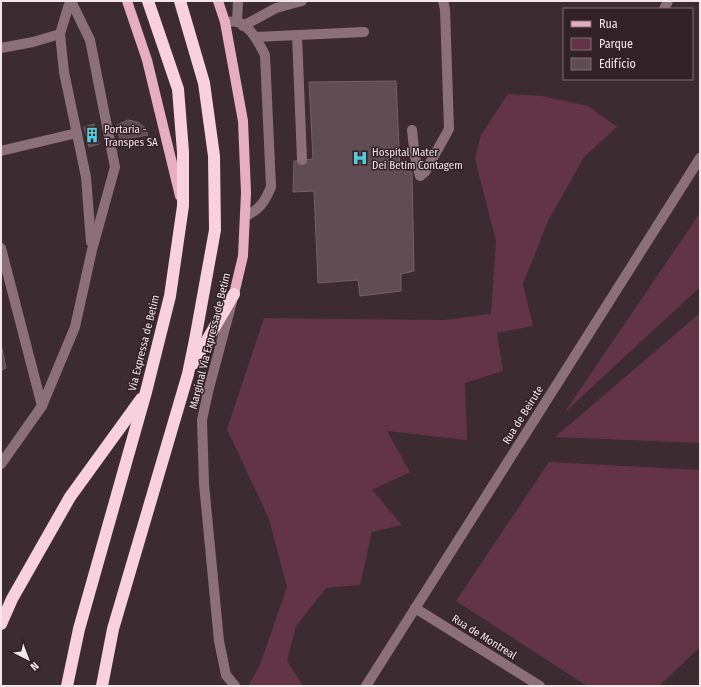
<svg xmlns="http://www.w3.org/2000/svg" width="701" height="687" viewBox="0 0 701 687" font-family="'Fira Sans Condensed',sans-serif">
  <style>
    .green { fill: #633446 }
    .building { fill: #604c53; stroke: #756067 }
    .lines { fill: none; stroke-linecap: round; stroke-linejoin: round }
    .minor { stroke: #8b7079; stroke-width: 10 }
    .major { stroke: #e7aec1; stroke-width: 10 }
    .highway { stroke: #f9d0dd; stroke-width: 12 }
    .labels { text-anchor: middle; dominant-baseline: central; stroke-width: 3; stroke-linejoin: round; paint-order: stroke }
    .poi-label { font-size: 11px; fill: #f2e6e9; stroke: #322127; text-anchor: start }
    .street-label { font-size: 11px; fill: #f2e6e9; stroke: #322127 }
  </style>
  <rect width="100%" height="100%" fill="#3c2b31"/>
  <g class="green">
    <polygon points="508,94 542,96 588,106 617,127 584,157 548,221 523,284 533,326 497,333 503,371 465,383 467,440 387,431 410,472 372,490 402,525 372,532 360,585 326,588 296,626 287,661 303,686 248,686 260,665 287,587 269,519 227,429 264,318 444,320 491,314 496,241 475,159 481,135"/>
    <polygon points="700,213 700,287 564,413"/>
    <polygon points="700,313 700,443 555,437"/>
    <polygon points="549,462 700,470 700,647 659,686 587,686 456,601"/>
  </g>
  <g class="building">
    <polygon points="396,81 400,170 412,172 414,271 401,274 401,291 360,296 358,280 318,283 314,191 293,192 294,161 313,159 309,82"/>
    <polygon points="128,120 138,122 145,128 148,135 120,140 117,125"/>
    <polygon points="94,124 99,144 89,147 84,127"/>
    <polygon points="1,344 6,368 1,370"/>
  </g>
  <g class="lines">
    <g class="minor">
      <polyline points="70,1 60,34 64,72 86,177 91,242"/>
      <polyline points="664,9 668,1"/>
      <path d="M225,22c4,0 9,-1 13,0 13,5 21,21 27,33l6,132c-6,14 -11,23 -26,29"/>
      <polyline points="237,22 238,1"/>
      <polyline points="243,26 276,8 302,1"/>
      <polyline points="297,35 302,160"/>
      <polyline points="255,37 364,32"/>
      <polyline points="1,48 33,42 60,34"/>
      <polyline points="412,130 415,157 420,176 425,172 449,129 445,9 443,1"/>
      <polyline points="1,151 77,133"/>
      <polyline points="1,248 42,406"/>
      <polyline points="232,302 208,392 202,420 204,484 219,641 226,675 235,686"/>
      <polyline points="1,464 42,406 75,327 92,250 115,167 90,40 71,1"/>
      <polyline points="415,608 540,686"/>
      <polyline points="366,686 700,158"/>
    </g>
    <g class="major">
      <polyline points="127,1 147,60 180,196"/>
      <polyline points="218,1 225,22 243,121 246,193 243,256 234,294"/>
    </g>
    <g class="highway">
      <polyline points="193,364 234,294"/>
      <polyline points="1,624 12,599 70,497 141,399"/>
      <polyline points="67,686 79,629 146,392 170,296 183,206 183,152 178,89 148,1"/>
      <polyline points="102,686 113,629 188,374 195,340 215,230 214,156 204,83 180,1"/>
    </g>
  </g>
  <defs>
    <g id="building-bare" transform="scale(1.2)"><path d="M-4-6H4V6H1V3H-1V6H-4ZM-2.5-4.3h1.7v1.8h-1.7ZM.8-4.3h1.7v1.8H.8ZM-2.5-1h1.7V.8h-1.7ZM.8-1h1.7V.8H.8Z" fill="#53cbda" stroke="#322127" stroke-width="2.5" paint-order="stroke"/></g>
    <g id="hospital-bare" transform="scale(1.2)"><path d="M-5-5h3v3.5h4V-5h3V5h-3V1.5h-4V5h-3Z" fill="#53cbda" stroke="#322127" stroke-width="2.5" paint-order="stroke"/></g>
  </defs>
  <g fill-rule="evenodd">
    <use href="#building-bare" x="92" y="135"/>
    <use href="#hospital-bare" x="360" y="158"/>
  </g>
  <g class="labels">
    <g class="poi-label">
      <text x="104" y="129">Portaria -<tspan x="104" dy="13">Transpes SA</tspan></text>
      <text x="372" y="152">Hospital Mater<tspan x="372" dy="13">Dei Betim Contagem</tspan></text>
    </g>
    <g class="street-label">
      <text transform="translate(210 341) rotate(-76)">Marginal Via Expressa de Betim</text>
      <text transform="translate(144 343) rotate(-76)">Via Expressa de Betim</text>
      <text transform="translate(523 415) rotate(-58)">Rua de Beirute</text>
      <text transform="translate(484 637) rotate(32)">Rua de Montreal</text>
    </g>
  </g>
  <rect width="701" height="687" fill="none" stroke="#f2e6e9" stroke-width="4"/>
  <rect x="563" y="8" width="130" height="72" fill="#322127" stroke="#7f7075"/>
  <rect x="571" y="21" width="20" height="6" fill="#e7aec1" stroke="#7f7075"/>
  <text x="599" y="28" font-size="12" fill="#f2e6e9">Rua</text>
  <rect x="571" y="38" width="20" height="12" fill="#633446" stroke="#7f7075"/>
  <text x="599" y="48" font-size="12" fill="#f2e6e9">Parque</text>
  <rect x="571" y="58" width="20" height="12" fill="#604c53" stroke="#7f7075"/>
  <text x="599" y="68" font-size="12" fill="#f2e6e9">Edifício</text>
  <g transform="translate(28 659) rotate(138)" stroke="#322127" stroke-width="3" paint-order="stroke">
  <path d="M0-3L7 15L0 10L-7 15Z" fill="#f2e6e9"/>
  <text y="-6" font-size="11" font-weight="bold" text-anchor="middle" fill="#f2e6e9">N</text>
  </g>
</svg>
